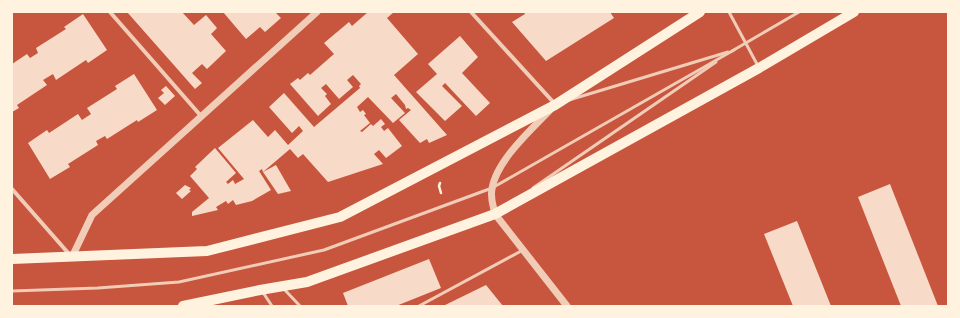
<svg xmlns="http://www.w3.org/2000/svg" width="960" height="318" viewBox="0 0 960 318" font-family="'Titillium Web',sans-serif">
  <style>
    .building { fill: #f7dbc8 }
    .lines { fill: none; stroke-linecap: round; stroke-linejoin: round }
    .path { stroke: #fff3e0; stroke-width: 2.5 }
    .service { stroke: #f1ccb7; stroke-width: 3 }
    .minor { stroke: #f1ccb7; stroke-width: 4 }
    .tertiary { stroke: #f1ccb7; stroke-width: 7 }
    .primary { stroke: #fff3e0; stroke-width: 10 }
  </style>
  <rect width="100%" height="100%" fill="#c8553d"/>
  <g class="building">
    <polygon points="127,12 182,12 194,25 206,15 217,28 211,34 226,51 207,69 202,64 192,73 202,83 195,89"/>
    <polygon points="223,12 275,12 281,18 265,32 260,27 246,39"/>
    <polygon points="368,12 394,12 387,18 418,54 394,75 447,135 429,143 427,139 420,143 399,120 411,110 408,108 406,109 405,105 396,94 391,98 405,113 393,123 368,97 357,107 360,112 363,110 366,114 364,115 370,123 360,131 362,132 371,124 373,126 381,119 385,124 381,127 384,131 388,128 402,146 386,158 379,150 374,154 383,164 328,182 303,154 298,158 290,149 263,172 262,169 259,171 271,190 252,201 236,205 233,200 228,204 226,201 216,207 218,210 192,216 192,212 209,198 190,176 197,169 195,167 215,148 236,173 226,182 228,184 233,180 235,184 244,179 218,148 253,120 268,137 275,130 288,145 303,131 299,126 292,133 269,107 284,93 314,127 360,88 359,86 361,84 353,75 347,80 353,87 339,99 326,84 321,88 327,94 325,96 331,104 318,116 290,84 298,78 300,80 308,73 310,75 334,54 324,43 349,22 352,26"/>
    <polygon points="524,12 610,12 614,18 546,61 512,22 525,14"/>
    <polygon points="83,14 107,50 88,63 86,60 56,80 53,74 43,80 47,85 17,105 19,108 12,112 12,64 27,54 30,58 38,53 36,48 66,29 64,27"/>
    <polygon points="460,36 478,57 462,73 490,103 476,116 445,83 442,86 462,106 445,121 416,92 437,74 428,64"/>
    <polygon points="134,74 157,110 138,122 137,120 107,139 105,136 96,141 98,145 68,164 70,167 50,179 28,143 47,130 49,133 78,114 82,120 91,114 87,108 117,89 115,86"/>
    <polygon points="166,86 175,96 165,105 158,98 164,93 161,90"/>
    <polygon points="276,165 291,191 278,194 263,172"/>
    <polygon points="890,184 938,306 901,306 858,197"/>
    <polygon points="185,185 191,188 189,190 191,191 182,199 176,193"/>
    <polygon points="797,221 831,306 793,306 764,234"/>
    <polygon points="429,259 441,288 396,306 348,306 343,293"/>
    <polygon points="486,285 503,306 443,306"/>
  </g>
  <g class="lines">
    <polyline class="path" points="440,183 439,186 441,193"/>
    <g class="service">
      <polyline points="729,12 758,66"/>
      <polyline points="732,51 799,12"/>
      <polyline points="569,100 728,52"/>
      <polyline points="533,188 716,62"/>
      <polyline points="283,288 300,306"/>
      <polyline points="12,291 98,288 179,282 324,250 492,188 734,50"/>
      <polyline points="262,291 272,306"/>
      <polyline points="419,306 523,250"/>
    </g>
    <g class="minor">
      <polyline points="110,12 201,116"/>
      <polyline points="471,12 555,104"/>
      <polyline points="12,189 70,255"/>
    </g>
    <g class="tertiary">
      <path d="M550,110c-19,20 -54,51 -58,79 -2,9 1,16 3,25l72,92"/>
      <polyline points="72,257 92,215 317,12"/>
    </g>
    <g class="primary">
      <polyline points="12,259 207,251 340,217 555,105 700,12"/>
      <polyline points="183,306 260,290 307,282 495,214 759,68 854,12"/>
    </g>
  </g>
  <rect width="960" height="318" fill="none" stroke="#fff3e0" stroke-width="26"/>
</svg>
